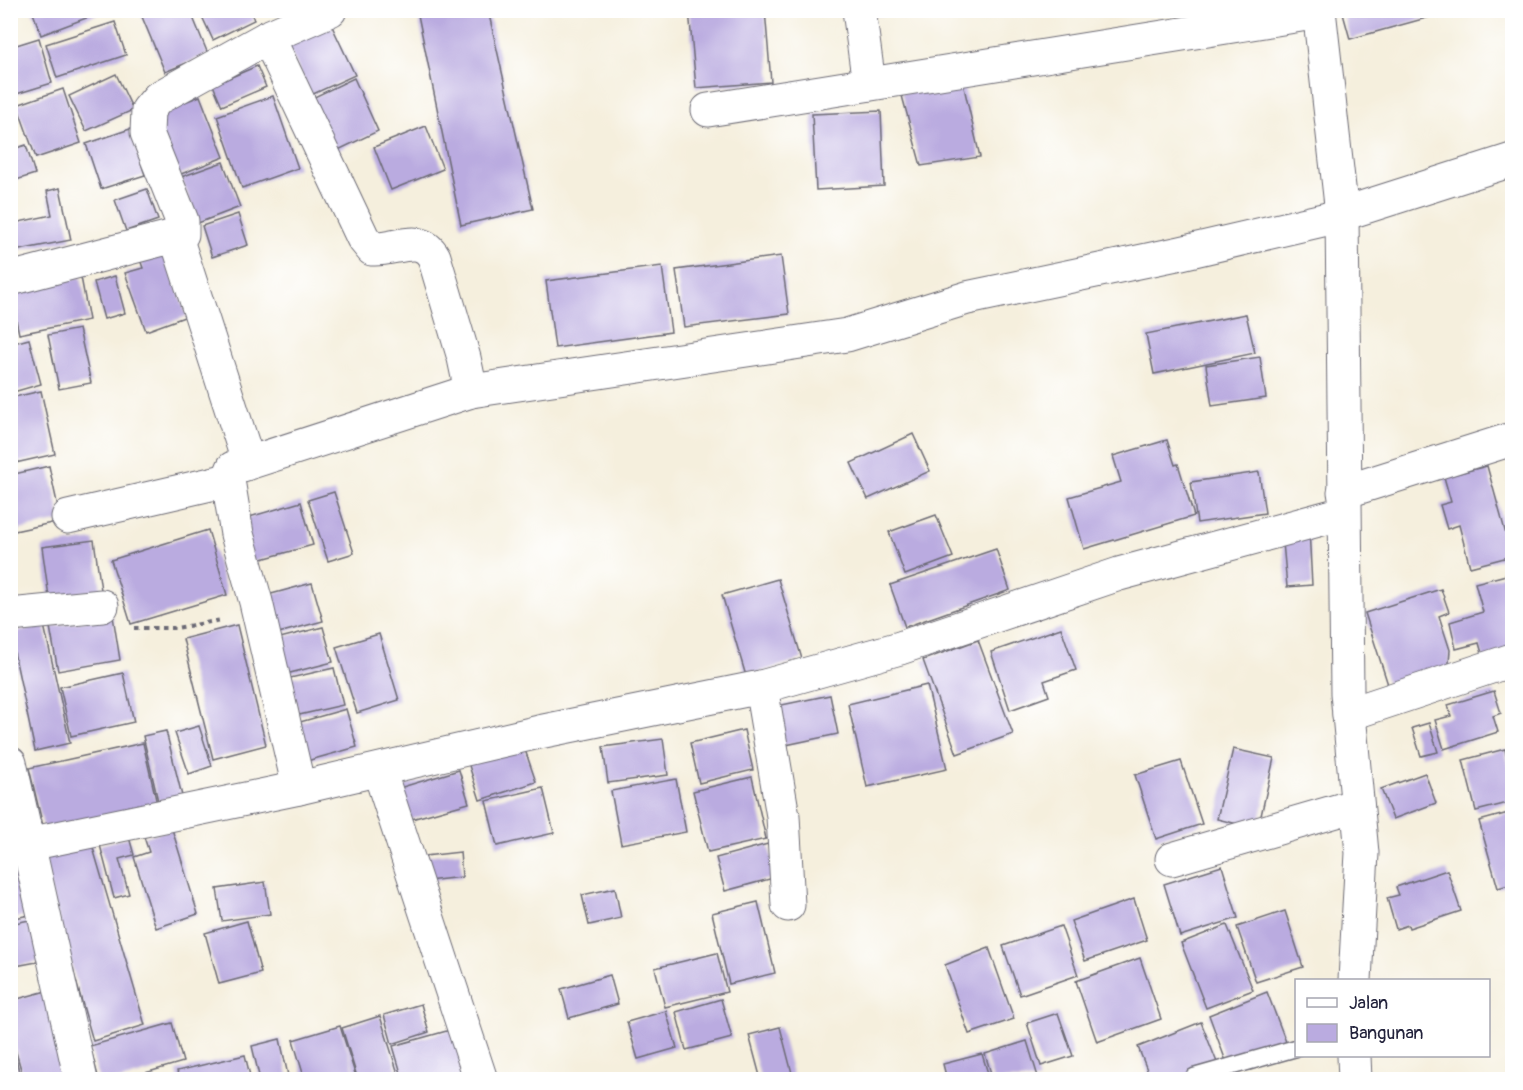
<svg xmlns="http://www.w3.org/2000/svg" width="1523" height="1090" viewBox="0 0 1523 1090" font-family="Pangolin,sans-serif">
  <style>
    .building { fill: #baabe0 }
    .lines { fill: none; stroke-linecap: round; stroke-linejoin: round }
    .lane-casing { stroke: #6c6a74; stroke-width: 19 }
    .street-casing { stroke: #6c6a74; stroke-width: 35 }
    .path { stroke: #6c6a74; stroke-width: 4; stroke-dasharray: 4.5 4.5; stroke-linecap: butt }
    .lane { stroke: #fff; stroke-width: 16 }
    .street { stroke: #fff; stroke-width: 33 }
  </style>
  <rect width="100%" height="100%" fill="#fff"/>
  <filter id="ink" filterUnits="userSpaceOnUse"><feTurbulence type="fractalNoise" baseFrequency=".0167" numOctaves="2"/><feDisplacementMap in="SourceGraphic" scale="12" xChannelSelector="R" yChannelSelector="G"/><feConvolveMatrix kernelMatrix="1 2 1 2 8 2 1 2 1" color-interpolation-filters="sRGB"/></filter>
  <filter id="wash" filterUnits="userSpaceOnUse"><feTurbulence type="fractalNoise" baseFrequency=".008" numOctaves="4" result="noise"/><feDisplacementMap in="SourceGraphic" scale="24" xChannelSelector="R" yChannelSelector="G"/><feGaussianBlur stdDeviation="1.35" result="paint"/><feColorMatrix in="noise" values="0 0 0 0 0 0 0 0 0 0 0 0 0 0 0 0 0 1.4 0 .05"/><feComposite in="paint" operator="in"/></filter>
  <g filter="url(#wash)">
    <rect width="100%" height="100%" fill="#f5efdd"/>
    <g id="blocks">
      <g class="building">
        <polygon points="32,10 105,10 105,11 41,35"/>
        <polygon points="143,10 190,10 208,54 165,72 140,12"/>
        <polygon points="199,10 250,10 254,20 213,40"/>
        <polygon points="417,10 488,10 533,209 461,225"/>
        <polygon points="689,10 765,10 771,82 696,88"/>
        <polygon points="783,10 813,10 813,12 784,15"/>
        <polygon points="868,10 901,10 902,14 868,16"/>
        <polygon points="1342,10 1452,10 1452,11 1350,39"/>
        <polygon points="115,22 126,55 57,78 46,44"/>
        <polygon points="330,22 355,75 311,95 286,42"/>
        <polygon points="39,38 52,83 10,96 10,47"/>
        <polygon points="257,66 266,87 222,106 213,85"/>
        <polygon points="116,74 133,110 86,131 69,96"/>
        <polygon points="354,78 378,131 332,153 308,100"/>
        <polygon points="963,83 980,157 921,166 901,92"/>
        <polygon points="63,89 81,143 36,158 17,105"/>
        <polygon points="200,96 224,157 176,176 152,115"/>
        <polygon points="273,96 298,168 242,188 217,116"/>
        <polygon points="881,111 884,186 816,190 812,114"/>
        <polygon points="426,126 443,169 391,190 374,147"/>
        <polygon points="130,129 145,175 101,189 86,144"/>
        <polygon points="26,145 35,174 10,182 10,150"/>
        <polygon points="223,162 240,207 198,223 181,177"/>
        <polygon points="60,188 71,240 19,250 14,223 52,215 47,191"/>
        <polygon points="147,189 158,220 126,231 115,200"/>
        <polygon points="238,214 248,245 212,257 202,226"/>
        <polygon points="162,246 187,316 146,331 125,273 143,268 138,254"/>
        <polygon points="781,256 789,314 684,327 676,270"/>
        <polygon points="662,266 671,332 555,348 546,281"/>
        <polygon points="115,276 125,313 104,319 94,282"/>
        <polygon points="81,277 89,320 19,334 10,291"/>
        <polygon points="1246,314 1255,353 1154,374 1146,334"/>
        <polygon points="79,329 91,383 59,389 48,335"/>
        <polygon points="29,339 41,384 10,393 10,344"/>
        <polygon points="1260,357 1266,398 1212,406 1206,365"/>
        <polygon points="41,391 55,454 11,464 10,398"/>
        <polygon points="913,434 930,471 868,499 851,463"/>
        <polygon points="1167,440 1175,465 1178,464 1194,516 1084,549 1069,497 1121,482 1113,456"/>
        <polygon points="49,466 61,521 10,532 10,475"/>
        <polygon points="1487,466 1512,556 1470,567 1459,525 1447,529 1440,505 1451,502 1444,477"/>
        <polygon points="1259,472 1265,513 1197,523 1191,482"/>
        <polygon points="334,492 354,553 328,561 308,500"/>
        <polygon points="301,502 313,545 251,562 239,520"/>
        <polygon points="936,515 953,557 905,575 889,532"/>
        <polygon points="1309,529 1312,585 1287,587 1282,531"/>
        <polygon points="208,530 227,595 131,624 111,560"/>
        <polygon points="94,540 101,590 49,597 42,547"/>
        <polygon points="996,549 1010,590 905,627 890,585"/>
        <polygon points="1510,574 1512,584 1512,653 1484,660 1479,643 1456,649 1450,622 1483,612 1475,583"/>
        <polygon points="778,579 802,659 746,676 722,595"/>
        <polygon points="312,583 323,621 271,635 260,597"/>
        <polygon points="1441,589 1449,612 1439,616 1450,650 1448,675 1391,694 1365,613"/>
        <polygon points="113,616 120,660 58,671 50,627"/>
        <polygon points="44,625 70,743 35,751 10,633"/>
        <polygon points="237,625 266,745 213,759 183,639"/>
        <polygon points="323,627 333,662 286,674 276,639"/>
        <polygon points="1061,628 1076,670 1044,681 1049,696 1010,710 991,652"/>
        <polygon points="379,634 399,700 357,713 336,647"/>
        <polygon points="978,640 1013,734 957,754 923,660"/>
        <polygon points="334,668 343,705 299,715 290,678"/>
        <polygon points="123,673 134,722 71,736 60,687"/>
        <polygon points="927,685 947,769 867,787 848,704"/>
        <polygon points="1494,691 1501,713 1493,716 1498,732 1444,749 1435,720 1451,716 1448,705"/>
        <polygon points="830,695 838,734 781,746 772,707"/>
        <polygon points="346,709 357,747 303,762 293,724"/>
        <polygon points="1429,723 1438,752 1421,756 1412,728"/>
        <polygon points="199,726 212,766 189,774 175,733"/>
        <polygon points="744,730 753,770 699,783 690,743"/>
        <polygon points="166,731 182,796 158,801 143,736"/>
        <polygon points="521,738 536,782 480,800 466,756"/>
        <polygon points="663,739 668,775 608,783 603,747"/>
        <polygon points="143,743 157,804 44,830 29,768"/>
        <polygon points="1233,749 1274,758 1258,829 1217,819"/>
        <polygon points="1505,749 1512,780 1512,802 1476,811 1463,760"/>
        <polygon points="1181,761 1202,824 1156,839 1135,775"/>
        <polygon points="459,770 469,803 408,820 399,788"/>
        <polygon points="1425,773 1436,803 1393,819 1381,789"/>
        <polygon points="752,777 766,839 708,852 693,791"/>
        <polygon points="676,779 686,832 621,844 611,791"/>
        <polygon points="543,788 554,833 497,846 486,801"/>
        <polygon points="1512,812 1512,884 1498,888 1479,821"/>
        <polygon points="172,829 198,914 156,928 134,857 149,852 144,837"/>
        <polygon points="129,837 134,855 119,859 129,894 114,898 100,845"/>
        <polygon points="91,841 145,1025 93,1041 51,892 43,851"/>
        <polygon points="768,844 777,877 725,891 716,858"/>
        <polygon points="460,852 462,877 419,882 416,857"/>
        <polygon points="27,860 39,913 10,919 10,863"/>
        <polygon points="1222,866 1238,918 1180,936 1164,884"/>
        <polygon points="1447,870 1461,911 1409,928 1408,925 1396,929 1387,898 1399,895 1396,887"/>
        <polygon points="265,882 270,914 222,921 217,889"/>
        <polygon points="615,888 621,918 589,925 582,895"/>
        <polygon points="1134,899 1147,940 1085,961 1071,921"/>
        <polygon points="758,902 775,973 729,984 712,913"/>
        <polygon points="1285,911 1303,967 1256,982 1237,927"/>
        <polygon points="39,918 48,960 10,967 10,924"/>
        <polygon points="247,921 261,973 219,984 205,933"/>
        <polygon points="1227,925 1253,990 1206,1008 1181,943"/>
        <polygon points="1061,926 1078,975 1020,995 1003,946"/>
        <polygon points="989,948 1014,1019 969,1034 945,965"/>
        <polygon points="717,953 727,992 665,1007 655,968"/>
        <polygon points="1140,958 1161,1019 1097,1042 1076,981"/>
        <polygon points="610,975 618,1004 569,1018 561,989"/>
        <polygon points="50,990 75,1080 24,1080 10,1031 10,1001"/>
        <polygon points="1267,992 1286,1042 1227,1064 1209,1015"/>
        <polygon points="721,999 732,1038 686,1050 676,1012"/>
        <polygon points="421,1004 429,1032 392,1044 384,1015"/>
        <polygon points="666,1011 677,1048 638,1059 627,1022"/>
        <polygon points="1058,1013 1073,1056 1041,1066 1027,1023"/>
        <polygon points="380,1016 400,1080 358,1080 342,1028"/>
        <polygon points="1201,1022 1218,1065 1181,1080 1151,1080 1138,1047"/>
        <polygon points="172,1023 183,1062 121,1080 99,1080 90,1046"/>
        <polygon points="340,1026 357,1080 305,1080 293,1040"/>
        <polygon points="461,1027 474,1074 455,1080 403,1080 393,1046"/>
        <polygon points="780,1027 793,1077 761,1080 749,1035"/>
        <polygon points="280,1039 289,1080 260,1080 252,1046"/>
        <polygon points="1027,1041 1039,1080 993,1080 985,1054"/>
        <polygon points="982,1054 990,1080 947,1080 943,1064"/>
        <polygon points="245,1055 251,1080 179,1080 177,1071"/>
        <polygon points="16,1059 21,1080 10,1080 10,1060"/>
      </g>
    </g>
  </g>
  <g filter="url(#ink)">
    <use href="#blocks" fill-opacity="0" stroke="#6c6a74" stroke-width="1.5"/>
    <g class="lines">
      <g class="lane-casing">
        <polyline id="lane" points="1194,1077 1296,1048"/>
      </g>
      <g class="street-casing">
        <g id="street">
          <path d="M330,10l-62,27 95,201 9,11c23,2 48,-17 62,8l30,101 7,33"/>
          <polyline points="859,10 869,84"/>
          <polyline points="1319,10 1342,214 1347,693 1362,853 1355,980"/>
          <polyline points="708,110 1320,12"/>
          <polyline points="176,237 248,461"/>
          <polyline points="10,279 182,234 182,221 147,133 148,110 158,98 268,37"/>
          <polyline points="1344,492 1512,439"/>
          <polyline points="68,517 228,480"/>
          <polyline points="10,615 102,606"/>
          <polyline points="761,687 783,816 788,905"/>
          <polyline points="1349,714 1512,660"/>
          <polyline points="10,763 81,1080"/>
          <polyline points="379,770 481,1080"/>
          <polyline points="299,788 256,602 237,534 228,480 233,468 471,391 847,335 967,298 1181,253 1327,219 1512,160"/>
          <polyline points="29,844 299,788 539,732 761,687 900,648 1119,574 1344,513"/>
          <polyline points="1172,859 1357,805"/>
          <polyline points="1354,1056 1355,1080"/>
        </g>
      </g>
      <polyline class="path" points="134,628 176,628 222,620"/>
      <use href="#lane" class="lane"/>
      <use href="#street" class="street"/>
    </g>
  </g>
  <rect width="1523" height="1090" fill="none" stroke="#fff" stroke-width="36"/>
  <rect x="1295" y="979" width="195" height="78" fill="#ffffff" stroke="#a7a7b1" stroke-width="1.5"/>
  <rect x="1307" y="998" width="30" height="9" fill="#ffffff" stroke="#a7a7b1" stroke-width="1.5"/>
  <text x="1349" y="1009" font-size="18" fill="#22223b">Jalan</text>
  <rect x="1307" y="1024" width="30" height="18" fill="#baabe0" stroke="#a7a7b1" stroke-width="1.5"/>
  <text x="1349" y="1039" font-size="18" fill="#22223b">Bangunan</text>
</svg>
